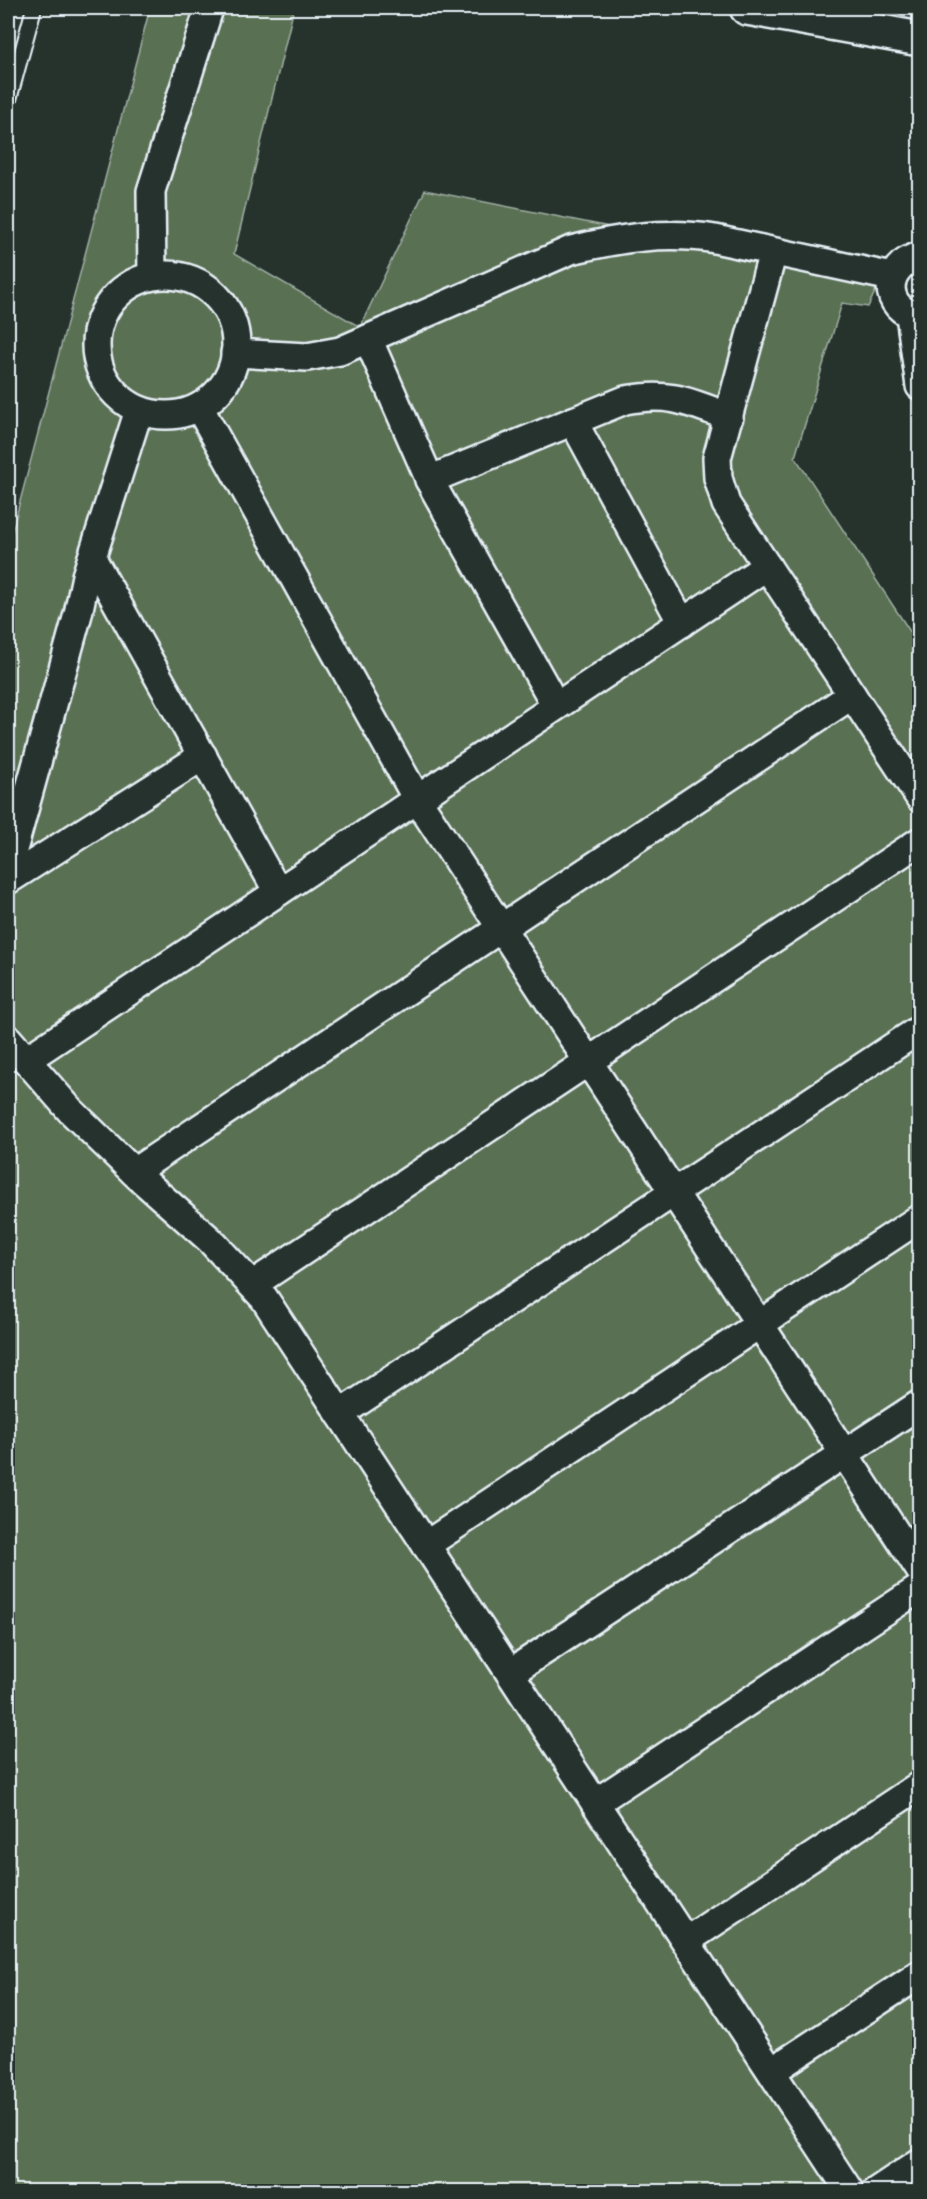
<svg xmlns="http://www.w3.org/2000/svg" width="927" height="2199" viewBox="0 0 927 2199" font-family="'Architects Daughter',sans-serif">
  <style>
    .green { fill: #5a7053; stroke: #a1b0a6; stroke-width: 1.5 }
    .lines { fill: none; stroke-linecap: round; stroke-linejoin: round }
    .lane-casing { stroke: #e8f1f8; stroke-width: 18 }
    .street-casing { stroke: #e8f1f8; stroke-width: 32 }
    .primary-casing { stroke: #e8f1f8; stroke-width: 38 }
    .lane { stroke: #26332d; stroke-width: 14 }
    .street { stroke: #26332d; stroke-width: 27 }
    .primary { stroke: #26332d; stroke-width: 33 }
  </style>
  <rect width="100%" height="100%" fill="#26332d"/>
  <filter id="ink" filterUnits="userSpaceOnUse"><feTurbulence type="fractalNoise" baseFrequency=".0167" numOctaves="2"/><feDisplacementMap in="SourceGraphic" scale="12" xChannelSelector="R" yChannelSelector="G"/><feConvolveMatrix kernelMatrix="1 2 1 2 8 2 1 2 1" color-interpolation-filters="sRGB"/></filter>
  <g filter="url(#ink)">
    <polygon class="green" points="150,8 294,8 234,254 360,327 425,190 880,281 868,307 842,303 795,457 919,645 919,2191 8,2192 8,547"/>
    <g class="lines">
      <g class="lane-casing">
        <polyline id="lane" points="8,103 34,8"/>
      </g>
      <g class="street-casing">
        <g id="street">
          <polyline points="773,252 717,458 718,478 726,504 920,798"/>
          <path d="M920,256c-38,9 -39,54 0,61"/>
          <circle cx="166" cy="345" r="70"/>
          <polyline points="152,275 151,191 209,9"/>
          <polyline points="910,315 920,386"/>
          <polyline points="368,339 432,485 556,706"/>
          <path d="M235,353l72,4 33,-6 231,-101c49,-12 95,-19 144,-11l177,38"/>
          <polyline points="199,407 417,799 920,1570"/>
          <polyline points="573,421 682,623"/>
          <path d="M429,480l196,-80c45,-8 62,1 104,17"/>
          <polyline points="92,558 278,892"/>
          <polyline points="8,868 78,614 86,576 139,410"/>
          <polyline points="8,880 203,756"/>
          <polyline points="8,1039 70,1110 139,1177 210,1240 264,1298 850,2192"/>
          <polyline points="26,1060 767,566"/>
          <polyline points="134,1172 852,695"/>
          <polyline points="252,1285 920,841"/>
          <polyline points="340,1414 920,1029"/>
          <polyline points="426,1545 920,1218"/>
          <polyline points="510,1673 920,1404"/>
          <polyline points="595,1803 920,1588"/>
          <polyline points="686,1941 920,1785"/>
          <polyline points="772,2071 920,1974"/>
          <polyline points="875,2192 920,2162"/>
        </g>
      </g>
      <g class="primary-casing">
        <polyline id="primary" points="747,8 920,39"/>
      </g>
      <use href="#lane" class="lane"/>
      <use href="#street" class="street"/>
      <use href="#primary" class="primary"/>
    </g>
  </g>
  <rect width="927" height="2199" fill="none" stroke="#26332d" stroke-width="30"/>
  <rect x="15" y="15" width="897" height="2169" fill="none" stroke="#e8f1f8" stroke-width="2" filter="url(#ink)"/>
</svg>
